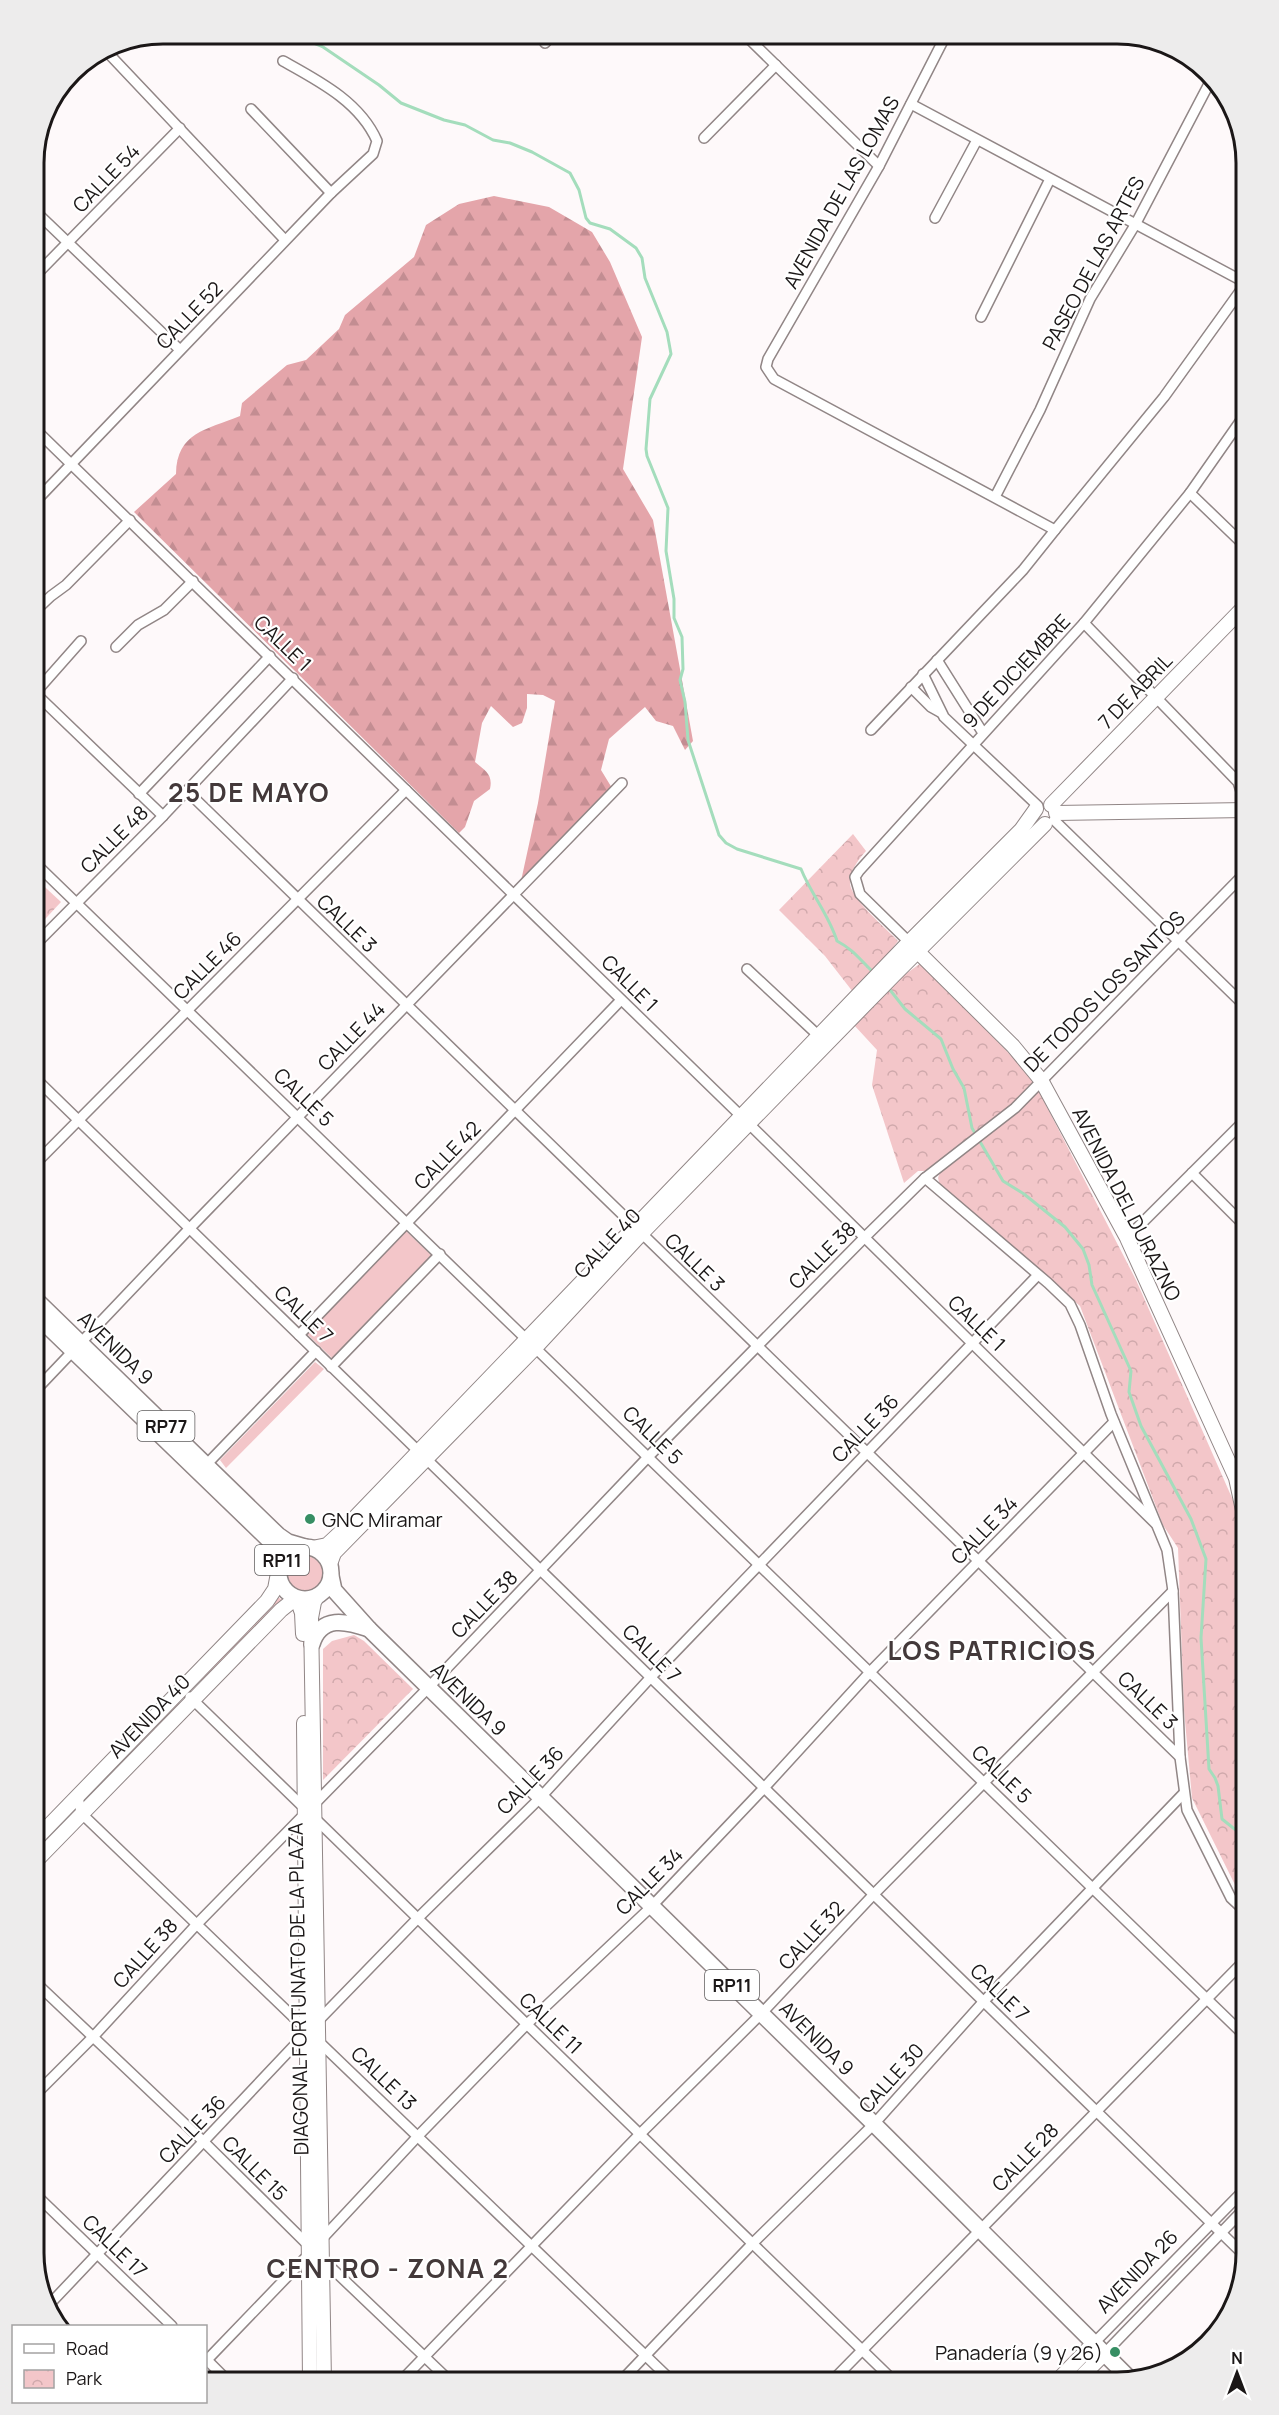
<svg xmlns="http://www.w3.org/2000/svg" width="1279" height="2415" viewBox="0 0 1279 2415" font-family="Manrope,sans-serif">
  <style>
    .grass { fill: #f3c6c9 }
    .forest { fill: url(#forest-firs) }
    .park { fill: url(#park-crowns) }
    .lines { fill: none; stroke-linecap: round; stroke-linejoin: round }
    .stream { stroke: #a4ddbc; stroke-width: 3 }
    .street-casing { stroke: #918686; stroke-width: 12 }
    .secondary-casing { stroke: #918686; stroke-width: 16 }
    .primary-casing { stroke: #918686; stroke-width: 18 }
    .street { stroke: #fff; stroke-width: 9 }
    .secondary { stroke: #fff; stroke-width: 14 }
    .primary { stroke: #fff; stroke-width: 15 }
    .poi-dot { fill: #378f64; stroke: #fff; stroke-width: 2 }
    .labels { text-anchor: middle; dominant-baseline: central; stroke-width: 4.5; stroke-linejoin: round; paint-order: stroke }
    .shield { fill: #fff; stroke: #5f5d5d; stroke-width: 1.5 }
    .shield-label { font-size: 18px; font-weight: bold; fill: #1b1717 }
    .street-label { font-size: 20px; fill: #1b1717; stroke: #fff }
    .poi-label { font-size: 20px; fill: #1b1717; stroke: #fff; text-anchor: start }
    .district-label { font-size: 26px; font-weight: bold; letter-spacing: 1.5px; fill: #43393a; stroke: #fff }
    .rim { fill: none; stroke: #1b1717; stroke-width: 3 }
  </style>
  <defs>
    <pattern id="forest-firs" width="22" height="20" patternUnits="userSpaceOnUse" patternTransform="scale(1.5)"><rect width="22" height="20" fill="#e4a5aa"/><path d="M5 1l3.5 6h-7zM16 11l3.5 6h-7z" fill="#c38d92"/></pattern>
    <pattern id="park-crowns" width="20" height="18" patternUnits="userSpaceOnUse" patternTransform="scale(1.5)"><rect width="20" height="18" fill="#f3c6c9"/><path d="M2 6a3 3 0 1 1 6 0M12 15a3 3 0 1 1 6 0" fill="none" stroke="#d0a9ac"/></pattern>
  </defs>
  <rect width="100%" height="100%" fill="#fef9fa"/>
  <g class="grass">
    <polygon points="406,1231 433,1257 334,1360 307,1334"/>
    <polygon points="315,1362 324,1369 226,1468 220,1460"/>
    <circle cx="305" cy="1574" r="18"/>
    <polygon points="278,1597 283,1601 202,1682 200,1680"/>
    <polygon points="179,1702 180,1704 93,1793 92,1791"/>
  </g>
  <path class="forest" d="M494,196l55,11 43,25 18,30 32,75 -19,132 30,51 40,221 -8,9 -12,-24 -17,-5 -11,-14 -36,32 -8,31 11,18 -91,93 17,-78 17,-102 -12,-6 -16,-1v14l-5,15 -9,4 -22,-21 -9,17 -7,39c11,9 18,13 15,27l-16,12 -9,26 -6,6 -325,-321 42,-38c1,-42 30,-44 64,-58l2,-13 45,-38 19,-5 33,-31 6,-14 69,-58 12,-32 33,-21z"/>
  <g class="park">
    <path d="M853,834l13,17c-8,9 -17,21 -16,33 2,16 37,45 48,57l-21,27 -24,24 -28,-36 -46,-46z"/>
    <polygon points="33,876 61,902 33,932"/>
    <polygon points="921,963 1031,1076 1136,1280 1236,1507 1246,1553 1246,1901 1240,1895 1192,1798 1184,1710 1178,1548 1163,1525 1080,1306 940,1186 938,1178 940,1172 935,1166 928,1171 918,1171 904,1183 872,1085 877,1050 854,1025 893,983"/>
    <polygon points="354,1635 364,1641 413,1689 323,1780 323,1649 332,1641"/>
  </g>
  <g class="lines">
    <g class="stream">
      <path d="M284,33c13,7 26,7 39,14l56,38 22,18 43,17 21,5 28,15 17,3 22,9 38,21 9,17 7,28 4,5 20,6 26,19 6,10 3,20 22,54 4,22 -21,45 -4,50 1,7 21,52 -2,43 8,48v19l8,19 1,32 -3,11 5,22 3,38 31,95 7,8 11,6 64,20c10,25 28,46 36,72 17,9 23,19 37,32"/>
      <polyline points="887,986 905,1009 941,1039 953,1069 964,1088 972,1128 1003,1181 1024,1194 1065,1227 1083,1249 1089,1265 1092,1285 1131,1371 1129,1392 1141,1426 1191,1519 1206,1559 1201,1638 1209,1769 1215,1778 1218,1786 1222,1819 1237,1831 1241,1844 1246,1848"/>
    </g>
    <g class="street-casing">
      <g id="street">
        <polyline points="743,33 879,166"/>
        <polyline points="545,43 554,33"/>
        <polyline points="102,50 109,54 285,240"/>
        <polyline points="911,104 1246,283"/>
        <polyline points="251,109 331,193"/>
        <polyline points="704,138 776,65"/>
        <polyline points="33,209 180,350"/>
        <polyline points="935,218 977,140"/>
        <polyline points="33,278 180,128"/>
        <polyline points="981,317 1050,179"/>
        <polyline points="33,427 742,1117 1155,1523"/>
        <polyline points="1190,493 1246,547"/>
        <polyline points="995,497 1040,410 1090,299 1135,225 1211,80"/>
        <path d="M33,504l298,-311 42,-39 4,-13c-17,-39 -58,-60 -94,-80"/>
        <polyline points="1055,530 1164,397 1246,283"/>
        <polyline points="33,613 51,596 66,585 130,520"/>
        <polyline points="1084,623 1238,782 1246,806"/>
        <polyline points="116,647 138,625 164,610 193,581"/>
        <polyline points="937,660 983,733"/>
        <polyline points="923,674 944,717 1038,806"/>
        <polyline points="911,687 931,707 940,712"/>
        <polyline points="33,691 163,816"/>
        <polyline points="35,693 81,641"/>
        <polyline points="871,730 1023,570 1055,530 774,379 766,367 768,359 879,166 947,33"/>
        <polyline points="187,791 1180,1757"/>
        <polyline points="139,794 270,656"/>
        <polyline points="1054,820 1246,1007"/>
        <polyline points="33,861 1246,2037"/>
        <polyline points="909,942 860,894 855,877 859,871 1084,623 1190,493 1246,413"/>
        <polyline points="33,947 163,816 293,678"/>
        <polyline points="747,969 821,1038"/>
        <polyline points="33,1076 1245,2256"/>
        <polyline points="33,1166 406,790"/>
        <polyline points="1192,1173 1246,1227"/>
        <polyline points="925,1178 1048,1283 1070,1304 1080,1325 1111,1414 1167,1550 1173,1591 1180,1757 1187,1810 1231,1898 1246,1912"/>
        <polyline points="1127,1238 1246,1119"/>
        <polyline points="299,1335 621,1000"/>
        <polyline points="331,1367 440,1254"/>
        <polyline points="33,1393 190,1228 622,783"/>
        <polyline points="206,1465 316,1351"/>
        <polyline points="1236,1478 1246,1469"/>
        <polyline points="190,1697 895,2382"/>
        <polyline points="78,1796 81,1813 673,2382"/>
        <polyline points="33,1980 205,2143 310,2247"/>
        <polyline points="317,2022 418,1918 540,1798 651,1677 1037,1276"/>
        <polyline points="33,2097 93,2037 197,1924 428,1688 649,1456 864,1238 925,1178 1015,1108 1246,872"/>
        <polyline points="33,2192 172,2326"/>
        <polyline points="321,2240 418,2136 527,2024 651,1907 764,1788 871,1671 1114,1422"/>
        <polyline points="320,2257 451,2382"/>
        <polyline points="47,2307 307,2032"/>
        <polyline points="1094,2343 1246,2188"/>
        <polyline points="1104,2354 1246,2207"/>
        <polyline points="206,2359 229,2382"/>
        <polyline points="206,2361 310,2253"/>
        <polyline points="400,2382 640,2134 762,2013 874,1894 1173,1591"/>
        <polyline points="620,2382 753,2243 874,2124 984,2001 1184,1793"/>
        <polyline points="831,2382 1246,1959"/>
      </g>
    </g>
    <g class="secondary-casing">
      <g id="secondary">
        <polyline points="1051,805 1246,605"/>
        <polyline points="1056,813 1246,810"/>
        <polyline points="912,946 1013,1046 1041,1080 1127,1238 1236,1478 1246,1524"/>
        <polyline points="312,1548 327,1545 341,1532 909,942 1021,830 1036,809"/>
        <polyline points="330,1564 334,1553 536,1347 641,1234 893,976 1045,824"/>
        <polyline points="317,1597 314,1602 311,1618 324,2382"/>
        <polyline points="297,1599 302,1613 303,1634"/>
        <polyline points="304,1723 310,2382"/>
        <polyline points="33,1842 267,1601 275,1589 278,1573"/>
        <polyline points="33,1864 281,1610 296,1598"/>
        <polyline points="1056,2382 1094,2343"/>
        <polyline points="1076,2382 1104,2354"/>
      </g>
    </g>
    <g class="primary-casing">
      <g id="primary">
        <polyline points="33,1297 278,1535 288,1542 305,1547"/>
        <polyline points="33,1312 270,1541 277,1551 280,1565"/>
        <circle cx="305" cy="1573" r="26"/>
        <polyline points="331,1576 334,1590 369,1629 874,2124 1130,2379"/>
        <path d="M312,1644c9,-29 34,-23 57,-15"/>
      </g>
    </g>
    <use href="#street" class="street"/>
    <use href="#secondary" class="secondary"/>
    <use href="#primary" class="primary"/>
  </g>
  <g class="poi-dot">
    <circle cx="310" cy="1519" r="6"/>
    <circle cx="1115" cy="2352" r="6"/>
  </g>
  <g class="labels">
    <g class="shield">
      <rect x="137.5" y="1411" width="57" height="30" rx="4.5"/>
      <rect x="255" y="1545" width="54" height="30" rx="4.5"/>
      <rect x="705" y="1970" width="54" height="30" rx="4.5"/>
    </g>
    <g class="shield-label">
      <text x="166" y="1426">RP77</text>
      <text x="282" y="1560">RP11</text>
      <text x="732" y="1985">RP11</text>
    </g>
    <g class="street-label">
      <text transform="translate(106 178) rotate(-46)">CALLE 54</text>
      <text transform="translate(841 192) rotate(-61)">AVENIDA DE LAS LOMAS</text>
      <text transform="translate(1093 263) rotate(-62)">PASEO DE LAS ARTES</text>
      <text transform="translate(189 315) rotate(-46)">CALLE 52</text>
      <text transform="translate(283 643) rotate(44)">CALLE 1</text>
      <text transform="translate(1016 671) rotate(-47)">9 DE DICIEMBRE</text>
      <text transform="translate(1135 691) rotate(-46)">7 DE ABRIL</text>
      <text transform="translate(114 839) rotate(-45)">CALLE 48</text>
      <text transform="translate(347 923) rotate(44)">CALLE 3</text>
      <text transform="translate(207 965) rotate(-45)">CALLE 46</text>
      <text transform="translate(630 983) rotate(45)">CALLE 1</text>
      <text transform="translate(1104 991) rotate(-45)">DE TODOS LOS SANTOS</text>
      <text transform="translate(351 1036) rotate(-46)">CALLE 44</text>
      <text transform="translate(304 1097) rotate(44)">CALLE 5</text>
      <text transform="translate(447 1155) rotate(-46)">CALLE 42</text>
      <text transform="translate(1127 1204) rotate(63)">AVENIDA DEL DURAZNO</text>
      <text transform="translate(607 1243) rotate(-47)">CALLE 40</text>
      <text transform="translate(822 1255) rotate(-45)">CALLE 38</text>
      <text transform="translate(695 1262) rotate(44)">CALLE 3</text>
      <text transform="translate(304 1314) rotate(44)">CALLE 7</text>
      <text transform="translate(977 1323) rotate(44)">CALLE 1</text>
      <text transform="translate(116 1348) rotate(44)">AVENIDA 9</text>
      <text transform="translate(865 1428) rotate(-46)">CALLE 36</text>
      <text transform="translate(653 1435) rotate(44)">CALLE 5</text>
      <text transform="translate(984 1530) rotate(-46)">CALLE 34</text>
      <text transform="translate(484 1604) rotate(-46)">CALLE 38</text>
      <text transform="translate(652 1653) rotate(45)">CALLE 7</text>
      <text transform="translate(469 1699) rotate(44)">AVENIDA 9</text>
      <text transform="translate(1148 1700) rotate(44)">CALLE 3</text>
      <text transform="translate(149 1716) rotate(-46)">AVENIDA 40</text>
      <text transform="translate(1002 1774) rotate(44)">CALLE 5</text>
      <text transform="translate(530 1780) rotate(-46)">CALLE 36</text>
      <text transform="translate(649 1881) rotate(-45)">CALLE 34</text>
      <text transform="translate(811 1935) rotate(-47)">CALLE 32</text>
      <text transform="translate(145 1953) rotate(-48)">CALLE 38</text>
      <text transform="translate(298 1989) rotate(-91)">DIAGONAL FORTUNATO DE LA PLAZA</text>
      <text transform="translate(1000 1992) rotate(44)">CALLE 7</text>
      <text transform="translate(551 2023) rotate(44)">CALLE 11</text>
      <text transform="translate(817 2038) rotate(45)">AVENIDA 9</text>
      <text transform="translate(384 2078) rotate(44)">CALLE 13</text>
      <text transform="translate(891 2078) rotate(-48)">CALLE 30</text>
      <text transform="translate(192 2129) rotate(-46)">CALLE 36</text>
      <text transform="translate(1025 2157) rotate(-46)">CALLE 28</text>
      <text transform="translate(255 2168) rotate(45)">CALLE 15</text>
      <text transform="translate(115 2246) rotate(44)">CALLE 17</text>
      <text transform="translate(1137 2271) rotate(-46)">AVENIDA 26</text>
    </g>
    <g class="poi-label">
      <text x="322" y="1519">GNC Miramar</text>
      <text x="1103" y="2352" text-anchor="end">Panadería (9 y 26)</text>
    </g>
    <g class="district-label">
      <text x="249" y="792">25 DE MAYO</text>
      <text x="992" y="1650">LOS PATRICIOS</text>
      <text x="388" y="2268">CENTRO - ZONA 2</text>
    </g>
  </g>
  <path d="M0 0H1279V2415H0ZM163 44H1117A119 119 0 0 1 1236 163V2253A119 119 0 0 1 1117 2372H163A119 119 0 0 1 44 2253V163A119 119 0 0 1 163 44Z" fill="#edecec" fill-rule="evenodd"/>
  <path class="rim" d="M163 44H1117A119 119 0 0 1 1236 163V2253A119 119 0 0 1 1117 2372H163A119 119 0 0 1 44 2253V163A119 119 0 0 1 163 44Z"/>
  <rect x="12" y="2325" width="195" height="78" fill="#ffffff" stroke="#a4a2a2" stroke-width="1.5"/>
  <rect x="24" y="2344" width="30" height="9" fill="#ffffff" stroke="#a4a2a2" stroke-width="1.5"/>
  <text x="66" y="2355" font-size="18" fill="#1b1717">Road</text>
  <rect x="24" y="2370" width="30" height="18" fill="url(#park-crowns)" stroke="#a4a2a2" stroke-width="1.5"/>
  <text x="66" y="2385" font-size="18" fill="#1b1717">Park</text>
  <g transform="translate(1237 2373)" stroke="#ffffff" stroke-width="4.5" paint-order="stroke">
  <path d="M0-4.5L10 22L0 15L-10 22Z" fill="#1b1717"/>
  <text y="-9" font-size="16" font-weight="bold" text-anchor="middle" fill="#1b1717">N</text>
  </g>
</svg>
